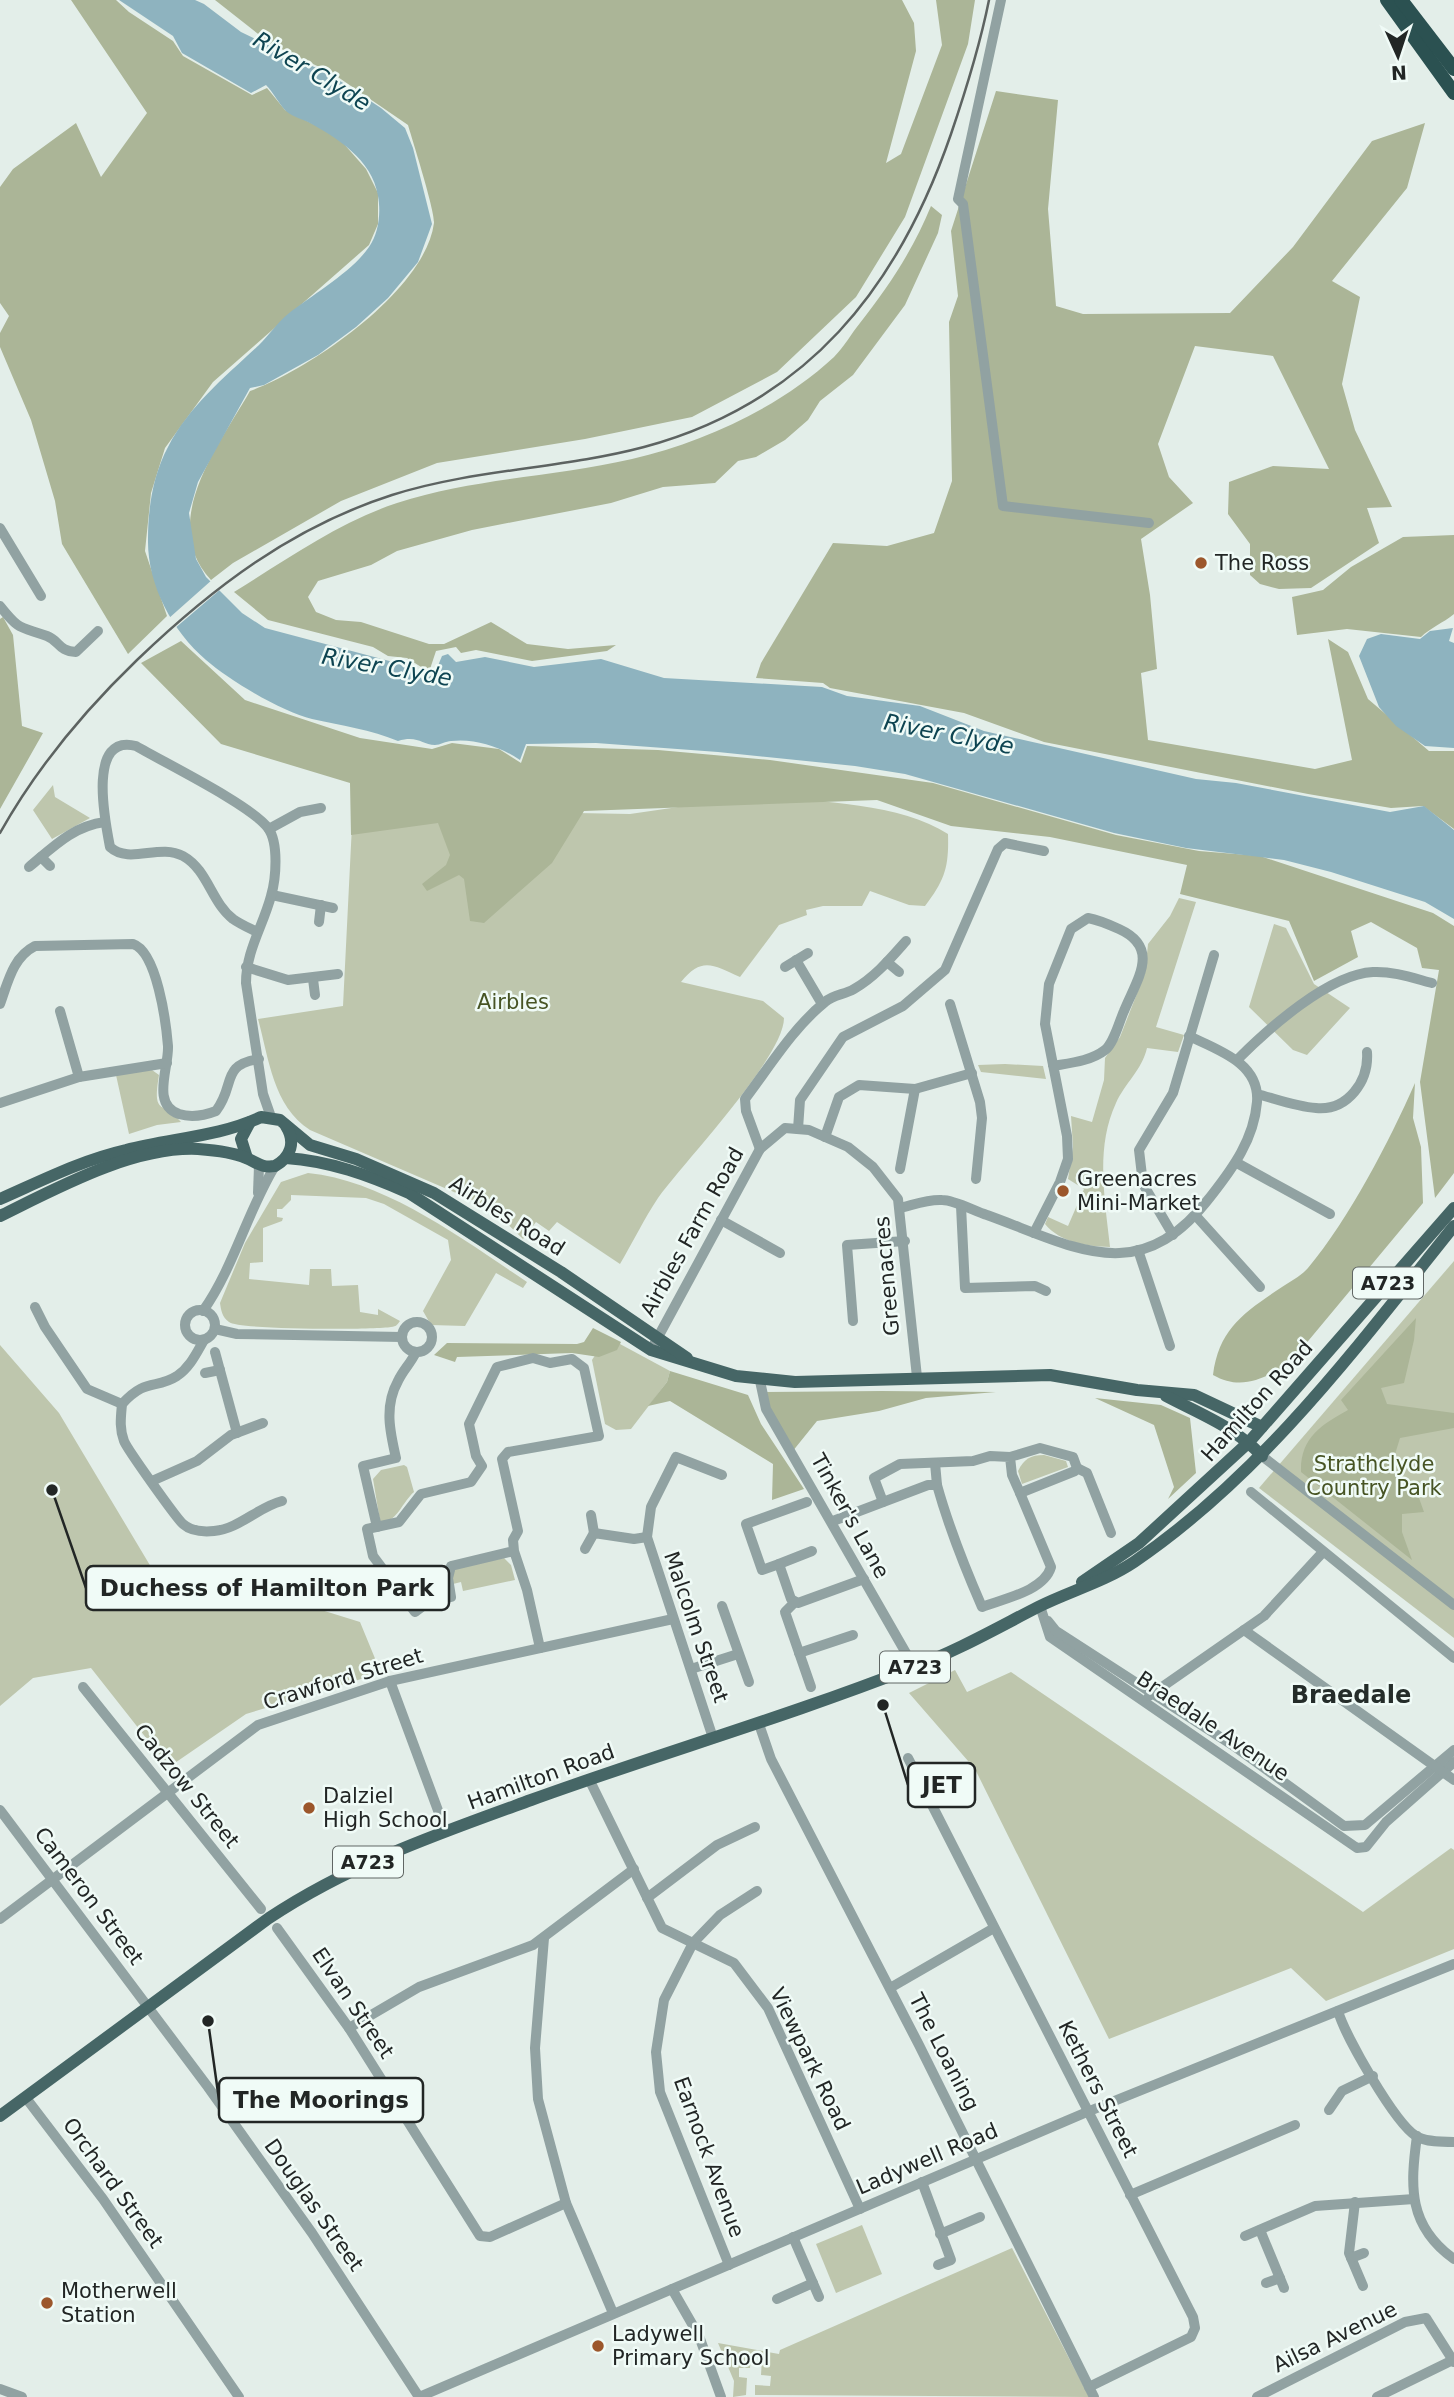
<svg xmlns="http://www.w3.org/2000/svg" width="1454" height="2397" viewBox="0 0 1454 2397" font-family="'DejaVu Sans',sans-serif">
  <style>
    .green { fill: #bec6ad }
    .forest { fill: #abb597 }
    .water { fill: #8eb3bf }
    .pier { fill: #e3eee9 }
    .lines { fill: none; stroke-linecap: round; stroke-linejoin: round }
    .minor { stroke: #91a2a2; stroke-width: 10 }
    .major { stroke: #466666; stroke-width: 12 }
    .highway { stroke: #2b5151; stroke-width: 14 }
    .rail { stroke: #5d6361; stroke-width: 2.5 }
    .poi-dot { fill: #9c572c; stroke: #f0fbf7; stroke-width: 2.5 }
    .labels { text-anchor: middle; dominant-baseline: central; stroke-width: 5; stroke-linejoin: round; paint-order: stroke }
    .shield { fill: #f0fbf7; stroke: #606664; stroke-width: 2 }
    .shield-label { font-size: 19px; font-weight: bold; fill: #222625 }
    .poi-label { font-size: 21px; fill: #222625; stroke: #f0fbf7; text-anchor: start }
    .park-label { font-size: 21px; fill: #475424; stroke: #f0fbf7 }
    .street-label { font-size: 21px; fill: #222625; stroke: #f0fbf7 }
    .water-label { font-size: 23px; font-style: italic; fill: #0d4451; stroke: #f0fbf7 }
    .quarter-label { font-size: 24px; font-weight: bold; fill: #252d2a; stroke: #f0fbf7 }
    .leader { fill: none; stroke: #222625; stroke-width: 2.5 }
    .callout-dot { fill: #222625; stroke: #f0fbf7; stroke-width: 2.5 }
    .callout { fill: #f0fbf7; stroke: #222625; stroke-width: 2.5 }
    .callout-label { font-size: 23px; text-anchor: middle; font-weight: bold; fill: #222625 }
  </style>
  <rect width="100%" height="100%" fill="#e3eee9"/>
  <g class="green">
    <polygon points="53,785 55,797 90,818 52,839 33,810"/>
    <path d="M754,796c57,5 146,6 194,38 1,33 -3,46 -23,72l-16,-1 -39,-14 -8,15h-39l-17,4 1,5 -28,10 -39,52c-27,-12 -38,-21 -59,5l82,19 21,17c0,39 -99,143 -126,180 -14,21 -25,44 -38,66l-63,-42 -8,9 -13,-9 -13,17 -32,-31 -181,-78c-37,-24 -41,-71 -52,-111l85,-13 9,-181 225,-12 53,1z"/>
    <path d="M1179,898l17,4 -40,125 28,8 -6,17 -31,-4c-5,22 -22,35 -31,55 -21,45 -11,97 -6,144 -24,-1 -49,-4 -65,-23l3,-7 20,9 16,-37 -16,-10 5,-32 -2,-31 21,6 12,-42 1,-22 15,-21 25,-64 3,-29 22,-28z"/>
    <polygon points="1274,924 1286,928 1314,984 1350,1008 1307,1055 1293,1050 1249,1007"/>
    <polygon points="1005,1064 1043,1066 1046,1079 981,1072 978,1065"/>
    <path d="M152,1070l7,5c-7,42 4,25 22,47l-24,3 -28,9 -13,-59z"/>
    <path d="M308,1173c78,8 156,67 219,109l-4,6 -27,-15 -31,53 -34,-1 -8,-14 28,-51 -3,-20 -64,-36 -18,-6 -75,-3v5l-9,9h-5v8l6,1 -1,3 -19,7v34l-13,1 -1,16 60,6 1,-16h21l1,17 26,-1 2,27 18,3v-6l22,12c-4,5 -3,5 -9,6 -18,3 -152,3 -162,-5 -7,-5 -8,-12 -9,-19l25,-60 36,-61z"/>
    <polygon points="1454,1261 1454,1638 1259,1488"/>
    <polygon points="607,1337 670,1371 667,1382 631,1429 616,1430 605,1424 592,1360"/>
    <polygon points="0,1345 59,1413 151,1567 270,1594 360,1622 381,1673 246,1714 169,1767 91,1668 33,1678 0,1706"/>
    <path d="M1044,1455l22,6 2,6 -46,17 -4,-13c6,-12 12,-16 26,-16z"/>
    <path d="M404,1465l3,2 7,25c-12,10 -18,33 -34,29l-7,-42 8,-9z"/>
    <polygon points="504,1558 511,1565 515,1580 463,1591 461,1582 453,1584 450,1574 454,1568"/>
    <polygon points="955,1670 967,1692 1011,1672 1363,1912 1451,1848 1454,1850 1454,1949 1326,2001 1291,1968 1109,2039 975,1769 909,1693"/>
    <polygon points="862,2225 882,2274 836,2293 816,2244"/>
    <polygon points="1012,2248 1089,2397 755,2395 755,2385 770,2386 771,2376 761,2375 762,2358 751,2357 750,2368 739,2368 739,2377 747,2378 746,2395 733,2397 734,2381 718,2343 779,2354 780,2350"/>
  </g>
  <g class="forest">
    <polygon points="71,0 116,0 129,12 173,41 183,56 252,95 267,88 285,110 337,136 366,169 378,193 378,224 369,245 213,382 165,448 151,493 145,551 167,616 128,654 62,544 55,501 31,420 0,347 0,333 9,316 0,303 0,187 13,169 76,123 101,177 147,113"/>
    <path d="M215,0h687l12,23 2,28 -30,112 15,-9 41,-109 -6,-45h39l-7,44 -63,173 -49,80 -79,75 -85,45 -107,22 -148,24 -96,38 -108,62 -22,17c-54,-58 9,-136 39,-189 59,-21 175,-100 184,-168 1,-12 -21,-81 -26,-98l-76,-52 -61,-29z"/>
    <polygon points="996,91 1058,100 1048,209 1056,306 1083,314 1230,313 1293,247 1372,141 1425,123 1407,188 1332,281 1360,297 1342,384 1355,430 1392,507 1367,508 1379,543 1311,588 1279,589 1260,584 1250,575 1250,544 1228,514 1229,482 1273,466 1329,469 1273,356 1195,346 1158,444 1169,477 1193,503 1141,539 1150,595 1157,669 1141,673 1148,740 1315,769 1352,760 1328,639 1348,652 1368,699 1429,751 1454,751 1454,829 1423,806 1391,808 1308,794 1044,742 964,713 830,688 823,683 756,678 761,663 833,543 887,546 934,533 952,481 949,322 958,296 951,231"/>
    <path d="M931,206l11,9 -4,18 -33,72 -52,70 -33,26 -12,19 -23,20 -29,17 -18,4 -23,22 -52,4 -52,16 -139,27 -75,21 -26,14 -53,16 -10,16 8,15 20,8 25,2 68,22h15l47,-22 36,22 41,5 48,-4 -9,6 -75,10 -56,-11 -15,3 -5,-6 -20,4 -7,21 -22,-14 -19,-2 -15,-9 -105,-27 -34,-28c52,-32 105,-70 163,-89 77,-25 157,-26 235,-44 72,-17 147,-51 202,-102 10,-10 17,-23 26,-34 29,-37 53,-73 71,-117z"/>
    <path d="M1454,535v79c-11,9 -24,14 -33,23l-74,-8 -50,6 -5,-38 31,-7 28,-23 52,-30z"/>
    <polygon points="3,617 13,635 22,726 43,733 0,809 0,619"/>
    <polygon points="181,641 245,700 360,738 432,749 452,743 499,749 521,763 527,746 658,750 770,760 933,783 1116,835 1199,851 1260,856 1433,913 1454,926 1454,1173 1435,1198 1420,1082 1439,970 1422,968 1417,948 1371,922 1351,931 1358,957 1314,981 1289,921 1180,894 1187,865 1050,837 951,826 877,800 584,811 552,863 484,923 470,921 464,879 459,875 427,891 422,884 446,865 450,855 438,823 351,835 350,783 221,744 141,663"/>
    <path d="M1415,1083l-2,35 8,29 2,56 -134,161c-26,15 -48,27 -76,11 6,-47 32,-63 69,-88 9,-6 19,-11 26,-19 41,-49 81,-126 107,-185z"/>
    <path d="M1416,1318l-2,22 -10,43 -23,5 6,16 67,9v15l-54,10 -8,26 12,26 15,8 5,14 -22,2v18l10,28 -111,-88c-1,-34 20,-47 47,-62l-7,-10z"/>
    <polygon points="593,1328 621,1342 617,1350 599,1357 572,1353 457,1357 455,1362 434,1355 447,1343 577,1344 584,1342"/>
    <polygon points="670,1371 748,1395 761,1424 804,1489 772,1500 773,1464 670,1401 648,1406 667,1382"/>
    <polygon points="882,1391 996,1392 926,1398 879,1411 817,1421 792,1452 769,1411 766,1392"/>
    <polygon points="1095,1398 1161,1405 1190,1418 1196,1473 1168,1499 1174,1487 1154,1425"/>
  </g>
  <g class="water">
    <path d="M119,0h76l9,4 37,28 90,43 50,33 24,20 8,20 19,76 -14,38 -30,36 -32,29 -38,28 -54,30 -14,3 -52,94 -9,31 7,46 10,18 36,36 23,15 147,39 10,12 12,-4 8,-19 6,-2 8,8 29,-5 49,10 67,-8 63,19 158,9 25,9 73,10 64,25 212,48 40,4 154,29 34,-6 30,24v89l-29,-17 -94,-30 -47,-12 -98,-12 -72,-15 -209,-59 -50,-8 -137,-14 -122,-9 -70,1 -6,16c-19,-13 -45,-22 -69,-19 -5,0 -11,4 -16,4 -13,0 -17,-10 -37,-4 -26,-11 -58,-16 -86,-22 -30,-7 -83,-39 -106,-59 -34,-29 -59,-76 -58,-121 0,-31 5,-64 20,-92 21,-41 58,-71 91,-102 10,-10 18,-22 29,-31 25,-20 63,-41 81,-67 10,-14 12,-35 9,-51 -6,-37 -41,-58 -70,-74 -7,-3 -19,-7 -23,-12 -7,-8 -12,-18 -19,-25l-15,8 -69,-40 -9,-17z"/>
    <polygon points="1453,628 1449,641 1454,643 1454,748 1425,746 1396,726 1379,707 1359,656 1367,639 1381,634 1420,639 1430,631"/>
  </g>
  <polygon class="pier" points="213,579 222,588 174,629 168,619"/>
  <g class="lines">
    <g class="minor">
      <polyline points="1001,0 958,199 963,204 1003,506 1149,523"/>
      <polyline points="0,528 41,596"/>
      <path d="M0,606c20,25 19,20 47,30 13,5 11,15 29,16l22,-21"/>
      <polyline points="269,829 300,812 321,808"/>
      <polyline points="41,857 50,866"/>
      <path d="M29,867c24,-20 44,-41 76,-45"/>
      <polyline points="272,895 333,908"/>
      <polyline points="319,922 321,905"/>
      <path d="M257,932c-8,-4 -17,-8 -24,-13 -22,-17 -25,-49 -50,-63 -24,-13 -53,9 -73,-9 -5,-26 -23,-114 26,-101 29,17 115,59 132,82 11,15 8,51 3,68 -8,30 -25,55 -25,87l17,111 8,23"/>
      <polyline points="796,960 822,1004"/>
      <polyline points="887,962 899,972"/>
      <polyline points="246,967 288,980 338,974"/>
      <polyline points="785,967 808,953"/>
      <polyline points="313,979 315,995"/>
      <path d="M0,1004c8,-22 13,-47 35,-58l98,-2c24,8 33,78 35,102 1,22 -17,58 11,68 13,4 24,2 37,-3 20,-26 4,-46 43,-52"/>
      <polyline points="950,1004 980,1102 982,1118 976,1179"/>
      <polyline points="60,1011 79,1077"/>
      <path d="M1238,1059c30,-30 91,-85 135,-87 20,-1 40,6 59,11"/>
      <path d="M1257,1094c19,5 40,13 59,14 32,3 53,-27 51,-56"/>
      <polyline points="0,1103 79,1077 167,1063"/>
      <polyline points="798,1129 800,1100 843,1037 903,1006 945,970 998,849 1005,843 1044,851"/>
      <polyline points="825,1137 839,1097 859,1085 915,1089 972,1073"/>
      <path d="M760,1149l-14,-38 -1,-12c25,-33 48,-71 80,-97 9,-8 19,-7 29,-13 21,-12 36,-30 52,-48"/>
      <polyline points="1237,1163 1330,1214"/>
      <polyline points="900,1169 915,1089"/>
      <polyline points="258,1193 259,1166"/>
      <polyline points="961,1206 965,1288 1035,1286 1046,1291"/>
      <path d="M900,1208c13,-3 28,-9 42,-8 13,0 32,11 45,15 89,32 152,75 224,-19 22,-28 43,-57 46,-94 3,-39 -39,-52 -68,-66"/>
      <polyline points="1196,1216 1260,1287"/>
      <polyline points="721,1220 780,1253"/>
      <path d="M1034,1233l26,-51 8,-23 -1,-23 -22,-112 4,-40 22,-55 17,-11c11,2 20,6 31,11 42,19 18,50 5,82 -5,11 -10,32 -19,39 -14,11 -35,13 -52,16"/>
      <polyline points="1173,1235 1143,1184 1139,1150 1173,1093 1214,955"/>
      <polyline points="1138,1250 1170,1346"/>
      <polyline points="35,1307 45,1327 87,1389 122,1404"/>
      <circle cx="200" cy="1325" r="15"/>
      <path d="M203,1311c31,-44 44,-99 72,-145"/>
      <polyline points="853,1321 847,1245 905,1241"/>
      <circle cx="417" cy="1337" r="15"/>
      <polyline points="215,1329 237,1334 402,1337"/>
      <path d="M204,1340c-8,14 -14,27 -27,36 -22,14 -30,1 -55,28 -1,12 -3,24 2,37 3,8 53,78 59,83 9,8 21,8 31,7 25,-2 44,-24 68,-30"/>
      <polyline points="651,1350 760,1149 785,1128 809,1130 848,1147 873,1167 898,1199 917,1377"/>
      <polyline points="215,1352 237,1433"/>
      <polyline points="205,1373 220,1370"/>
      <polyline points="760,1381 766,1409 914,1667"/>
      <polyline points="1262,1456 1454,1605"/>
      <polyline points="1077,1468 1087,1473 1111,1533"/>
      <polyline points="152,1481 197,1461 231,1435 263,1423"/>
      <path d="M937,1485c12,43 28,83 45,122 21,-8 62,-16 69,-40l-31,-74"/>
      <polyline points="1251,1492 1454,1658"/>
      <polyline points="807,1502 746,1524 762,1570 779,1564 791,1599 798,1603 864,1579"/>
      <polyline points="883,1502 874,1478 900,1464 973,1461 990,1456 1010,1457 1040,1448 1073,1457 1077,1468 1075,1471 1020,1493 1012,1475 1010,1457"/>
      <polyline points="591,1515 594,1533"/>
      <polyline points="833,1521 928,1485 937,1485 935,1463"/>
      <path d="M377,1527l-14,-61 33,-8c-6,-26 -12,-52 2,-77 5,-11 13,-18 18,-29"/>
      <polyline points="585,1549 594,1533 634,1539 647,1537"/>
      <polyline points="514,1551 451,1566 448,1578 451,1597 427,1603 415,1612 373,1556 367,1529 399,1522 421,1494 471,1482 482,1466 476,1456 469,1424 497,1367 533,1358 550,1363 572,1359 584,1368 599,1436 508,1452 502,1459 518,1531 513,1540 514,1551 527,1590 540,1648"/>
      <polyline points="779,1564 812,1551"/>
      <polyline points="795,1602 785,1612 811,1687"/>
      <polyline points="722,1606 749,1682"/>
      <polyline points="1040,1606 1050,1637 1357,1848 1366,1847 1386,1822 1454,1762"/>
      <polyline points="1048,1621 1056,1631 1234,1746 1344,1826 1365,1825 1454,1750"/>
      <polyline points="1244,1630 1454,1780"/>
      <polyline points="799,1653 853,1635"/>
      <polyline points="691,1669 738,1654"/>
      <polyline points="390,1681 446,1832"/>
      <polyline points="83,1687 261,1909"/>
      <polyline points="1149,1696 1264,1616 1323,1552"/>
      <polyline points="759,1724 771,1759 919,2045 1094,2397"/>
      <polyline points="713,1738 647,1537 651,1507 676,1457 722,1475"/>
      <polyline points="908,1758 1193,2317 1195,2328 1191,2337 1089,2387"/>
      <polyline points="589,1779 662,1928 734,1963 768,2008 860,2209"/>
      <polyline points="0,1810 208,2087 312,2233 419,2397 1087,2112 1454,1964"/>
      <polyline points="647,1898 717,1845 755,1827"/>
      <polyline points="0,1919 258,1725 390,1681 673,1619"/>
      <polyline points="277,1928 349,2028 480,2236 490,2237 566,2203"/>
      <polyline points="544,1938 535,2048 538,2099 566,2203 613,2313"/>
      <polyline points="890,1988 994,1928"/>
      <path d="M1338,2011c7,25 57,112 78,125 9,6 27,6 38,6"/>
      <polyline points="349,2028 419,1987 533,1945 634,1869"/>
      <polyline points="26,2098 103,2199 239,2397"/>
      <polyline points="1329,2110 1342,2091 1373,2076"/>
      <path d="M1417,2136c-7,51 -9,90 37,123"/>
      <polyline points="922,2182 951,2260 938,2265"/>
      <polyline points="1130,2195 1295,2125"/>
      <polyline points="1355,2202 1349,2253 1363,2286"/>
      <polyline points="1260,2230 1284,2288"/>
      <polyline points="940,2234 980,2217"/>
      <polyline points="1245,2236 1315,2206 1414,2199"/>
      <polyline points="793,2237 819,2297"/>
      <polyline points="1351,2258 1364,2253"/>
      <polyline points="729,2265 660,2092 656,2052 664,2000 693,1943 720,1915 757,1891"/>
      <polyline points="1266,2283 1280,2278"/>
      <polyline points="672,2289 699,2336 721,2397"/>
      <polyline points="777,2299 813,2283"/>
      <polyline points="0,2389 22,2397"/>
      <polyline points="1257,2397 1405,2322 1426,2318 1454,2362"/>
      <polyline points="1377,2397 1453,2360"/>
    </g>
    <g class="major">
      <polyline points="247,1158 241,1139 250,1122"/>
      <path d="M286,1158c44,3 82,17 123,35l242,157 85,26 59,6 255,-7 87,15 57,5 68,32"/>
      <path d="M0,1199c41,-18 82,-39 126,-49 46,-12 92,-13 135,-33l19,3 30,25 46,14 78,34 127,79 126,86"/>
      <path d="M0,1216c57,-28 133,-70 198,-67 14,1 35,3 48,9 12,5 15,10 29,8 16,-9 21,-24 11,-40"/>
      <path d="M1166,1396c34,18 69,31 96,60"/>
      <polyline points="1082,1582 1139,1543 1249,1442 1454,1208"/>
      <path d="M0,2116l269,-198c81,-54 171,-85 262,-118 127,-46 255,-83 380,-132 44,-16 86,-40 127,-61 32,-16 66,-25 96,-45 129,-88 223,-215 320,-336"/>
    </g>
    <g class="highway">
      <polyline points="1387,0 1454,93"/>
      <polyline points="1401,0 1454,69"/>
    </g>
    <path class="rail" d="M0,833c37,-66 83,-121 137,-173 75,-72 155,-133 255,-165 82,-26 169,-26 252,-48 163,-44 254,-159 307,-313 15,-44 29,-89 38,-134"/>
  </g>
  <g class="poi-dot">
    <circle cx="1201" cy="563" r="7"/>
    <circle cx="1063" cy="1191" r="7"/>
    <circle cx="309" cy="1808" r="7"/>
    <circle cx="47" cy="2303" r="7"/>
    <circle cx="598" cy="2346" r="7"/>
  </g>
  <g class="labels">
    <g class="shield">
      <rect x="1353" y="1267.5" width="70" height="31" rx="5"/>
      <rect x="880" y="1651.5" width="70" height="31" rx="5"/>
      <rect x="333" y="1846.5" width="70" height="31" rx="5"/>
    </g>
    <g class="shield-label">
      <text x="1388" y="1283">A723</text>
      <text x="915" y="1667">A723</text>
      <text x="368" y="1862">A723</text>
    </g>
    <g class="poi-label">
      <text x="1215" y="563">The Ross</text>
      <text x="1077" y="1179">Greenacres<tspan x="1077" dy="24">Mini-Market</tspan></text>
      <text x="323" y="1796">Dalziel<tspan x="323" dy="24">High School</tspan></text>
      <text x="61" y="2291">Motherwell<tspan x="61" dy="24">Station</tspan></text>
      <text x="612" y="2334">Ladywell<tspan x="612" dy="24">Primary School</tspan></text>
    </g>
    <g class="park-label">
      <text x="513" y="1002">Airbles</text>
      <text x="1374" y="1464">Strathclyde<tspan x="1374" dy="24">Country Park</tspan></text>
    </g>
    <g class="street-label">
      <text transform="translate(507 1216) rotate(32)">Airbles Road</text>
      <text transform="translate(692 1232) rotate(-61)">Airbles Farm Road</text>
      <text transform="translate(887 1276) rotate(-95)">Greenacres</text>
      <text transform="translate(1257 1401) rotate(-48)">Hamilton Road</text>
      <text transform="translate(850 1516) rotate(61)">Tinker's Lane</text>
      <text transform="translate(696 1627) rotate(71)">Malcolm Street</text>
      <text transform="translate(343 1679) rotate(-17)">Crawford Street</text>
      <text transform="translate(1213 1726) rotate(34)">Braedale Avenue</text>
      <text transform="translate(541 1777) rotate(-20)">Hamilton Road</text>
      <text transform="translate(187 1786) rotate(51)">Cadzow Street</text>
      <text transform="translate(89 1896) rotate(53)">Cameron Street</text>
      <text transform="translate(353 2003) rotate(56)">Elvan Street</text>
      <text transform="translate(944 2052) rotate(63)">The Loaning</text>
      <text transform="translate(810 2059) rotate(64)">Viewpark Road</text>
      <text transform="translate(1098 2089) rotate(63)">Kethers Street</text>
      <text transform="translate(709 2157) rotate(70)">Earnock Avenue</text>
      <text transform="translate(927 2159) rotate(-23)">Ladywell Road</text>
      <text transform="translate(113 2183) rotate(54)">Orchard Street</text>
      <text transform="translate(314 2205) rotate(55)">Douglas Street</text>
      <text transform="translate(1335 2337) rotate(-26)">Ailsa Avenue</text>
    </g>
    <g class="water-label">
      <text transform="translate(312 71) rotate(31)">River Clyde</text>
      <text transform="translate(387 667) rotate(10)">River Clyde</text>
      <text transform="translate(949 734) rotate(11)">River Clyde</text>
    </g>
    <g class="quarter-label">
      <text x="1351" y="1695">Braedale</text>
    </g>
  </g>
  <path class="leader" d="M52 1490L86 1588M883 1705L908 1785M208 2021L219 2100"/>
  <g class="callout-dot">
    <circle cx="52" cy="1490" r="7"/>
    <circle cx="883" cy="1705" r="7"/>
    <circle cx="208" cy="2021" r="7"/>
  </g>
  <g class="callout">
    <rect x="86" y="1566" width="363" height="44" rx="7"/>
    <rect x="908" y="1763" width="67" height="44" rx="7"/>
    <rect x="219" y="2078" width="204" height="44" rx="7"/>
  </g>
  <g class="callout-label">
    <text x="267" y="1596">Duchess of Hamilton Park</text>
    <text x="942" y="1793">JET</text>
    <text x="321" y="2108">The Moorings</text>
  </g>
  <g transform="translate(1398 56) rotate(177)" stroke="#f0fbf7" stroke-width="5" paint-order="stroke">
  <path d="M0-5L12 26L0 18L-12 26Z" fill="#222625"/>
  <text y="-10" font-size="19" font-weight="bold" text-anchor="middle" fill="#222625">N</text>
  </g>
</svg>
